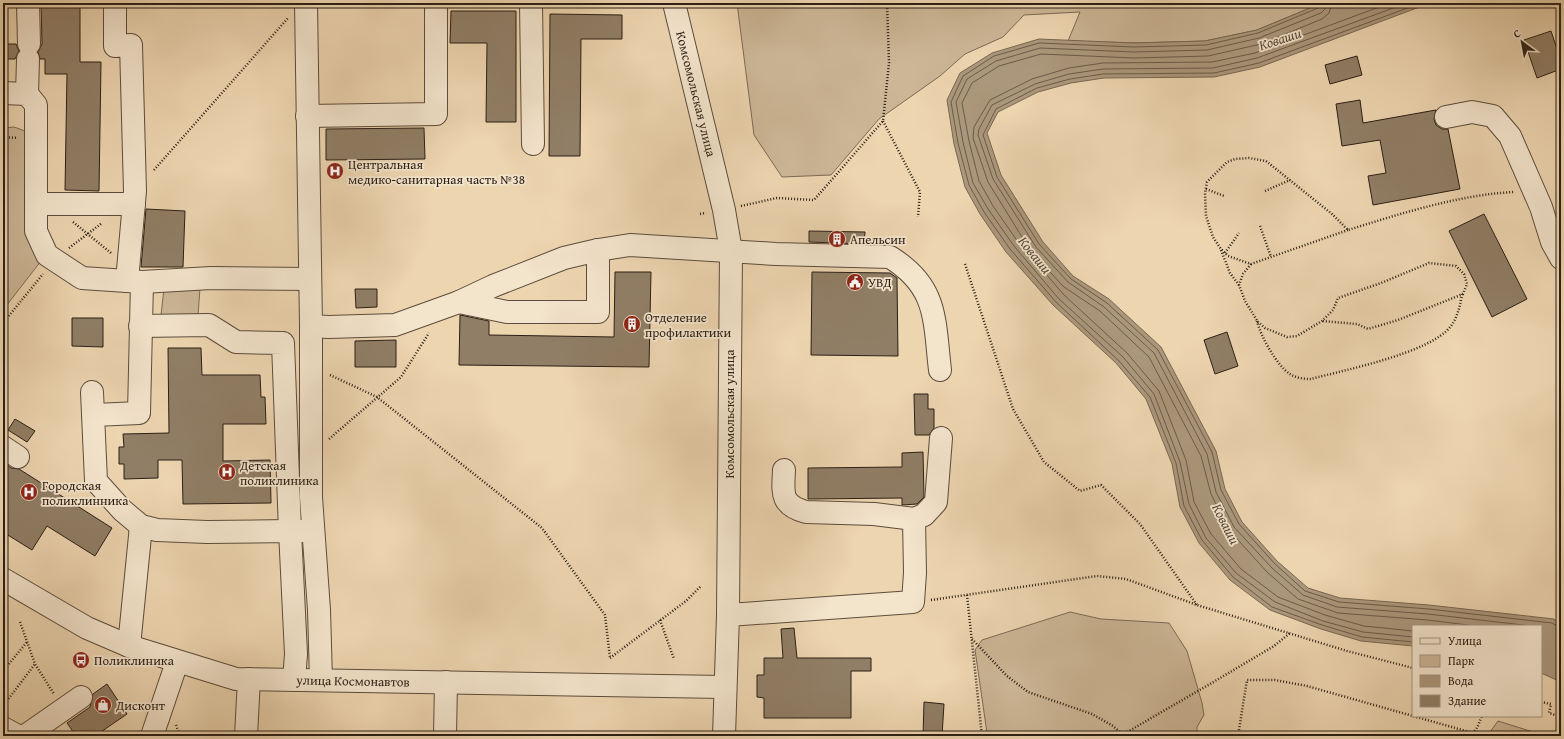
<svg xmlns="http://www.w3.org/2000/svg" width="1564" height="739" viewBox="0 0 1564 739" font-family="'Gentium Book Plus',serif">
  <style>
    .green { fill: #ccb696; stroke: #7c6a56 }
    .water { fill: #ab977b; stroke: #786752 }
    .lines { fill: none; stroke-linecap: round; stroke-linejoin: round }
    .shore { stroke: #6b5b48; stroke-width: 1 }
    .building { fill: #907e66; stroke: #2b1f15 }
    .minor-casing { stroke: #5c4c3c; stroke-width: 24 }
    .path { stroke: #2b1f15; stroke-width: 2.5; stroke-dasharray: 1 2; stroke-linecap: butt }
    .minor { stroke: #f3e4cc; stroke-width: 22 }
    .labels { text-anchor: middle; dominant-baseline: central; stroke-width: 3.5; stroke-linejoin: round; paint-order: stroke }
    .street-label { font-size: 13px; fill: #2b1f15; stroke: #f3e4cc }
    .poi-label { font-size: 13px; fill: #2b1f15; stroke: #f3e4cc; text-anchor: start }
    .water-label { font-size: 14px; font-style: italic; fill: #584939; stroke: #f3e4cc }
  </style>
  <rect width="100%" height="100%" fill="#edd5b0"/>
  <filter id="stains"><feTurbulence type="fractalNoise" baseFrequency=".005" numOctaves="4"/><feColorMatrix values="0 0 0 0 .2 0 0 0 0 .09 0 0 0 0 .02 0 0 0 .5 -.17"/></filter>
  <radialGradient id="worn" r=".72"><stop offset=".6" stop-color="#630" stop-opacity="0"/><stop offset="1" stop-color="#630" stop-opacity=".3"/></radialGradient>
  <g class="green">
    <polygon points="737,3 1322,3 1257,30 1205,41 1134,43 1068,41 1080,12 1024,15 1003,37 965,54 940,76 879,119 831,175 782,177 754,135"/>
    <polygon points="14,127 25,131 41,261 3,310 3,128"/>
    <polygon points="164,288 200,288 198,316 161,315"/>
    <polygon points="1070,612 1101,619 1169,623 1187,651 1202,703 1204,715 1197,727 1197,736 985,736 987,733 975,650 982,640"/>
    <polygon points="1498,721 1546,736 1481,736 1490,732"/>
  </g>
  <polygon class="water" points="1322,3 1430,3 1260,67 1214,77 1104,78 1071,83 1038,92 998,112 987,133 1001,175 1043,242 1073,276 1109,299 1161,347 1216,451 1225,489 1242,522 1277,561 1308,588 1340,598 1429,605 1554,619 1561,626 1561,682 1541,673 1541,626 1413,626 1413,646 1361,641 1321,629 1270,610 1230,580 1199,543 1180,507 1172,464 1146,399 1116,363 1053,305 1006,252 980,214 965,187 954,144 947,100 960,73 992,53 1039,39 1134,43 1205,41 1257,30"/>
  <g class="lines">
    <g class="shore">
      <polyline points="1321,3 1318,8 1258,33 1206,45 1134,47 1039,43 994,56 963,76 951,102 958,143 969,185 984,212 1010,249 1056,302 1119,361 1150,397 1176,463 1184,506 1202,540 1233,577 1272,607 1322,625 1362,637 1413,642"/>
      <polyline points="1326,3 1325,9 1321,13 1259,38 1207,50 1134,52 1040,48 996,61 967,79 956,102 963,142 973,183 988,209 1014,246 1059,299 1123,357 1154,394 1180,462 1189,504 1206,538 1236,573 1275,602 1323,621 1363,632 1413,637"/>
      <polyline points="1332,3 1329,13 1322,19 1261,44 1208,56 1134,58 1041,54 999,66 972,83 962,103 969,141 979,181 993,206 1018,242 1029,253 1030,250 988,182 973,138 974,127 990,100 1032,79 1069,68 1103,63 1212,62 1255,53 1390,3"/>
      <polyline points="1407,3 1257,58 1213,68 1103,69 1069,74 1035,84 992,105 979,129 978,135 993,179 1036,247 1068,282 1104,307 1154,353 1207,454 1216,492 1234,527 1272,568 1303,595 1337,607 1428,614 1532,626"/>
      <polyline points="1421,3 1259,63 1214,73 1103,74 1070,79 1037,88 996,109 983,135 997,177 1039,244 1071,279 1107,303 1158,350 1212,452 1221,490 1239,524 1275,564 1305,591 1339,602 1429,609 1552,623 1561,628"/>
      <polyline points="1413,631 1364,626 1325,615 1278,597 1241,569 1211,534 1194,502 1186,460 1159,391 1127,353 1064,295 1034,260 1034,257 1036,257 1064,287 1100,311 1149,357 1201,456 1211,494 1229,530 1267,572 1298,599 1338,613 1428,620 1476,626"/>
    </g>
  </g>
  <g class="building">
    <polygon points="41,3 80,3 80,62 101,62 99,191 65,190 67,74 45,74 45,59 40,59 38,52 42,44"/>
    <polygon points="451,11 516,11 516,122 486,122 487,43 450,43"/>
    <polygon points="550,14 622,15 622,39 581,39 580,156 549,156"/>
    <polygon points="1551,31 1561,61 1561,69 1537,78 1524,40"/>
    <polygon points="3,44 16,44 19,51 15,59 3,59"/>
    <polygon points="1357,56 1362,75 1330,84 1325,65"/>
    <polygon points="1360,100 1363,123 1436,110 1434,119 1436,125 1442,129 1448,129 1460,189 1373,205 1368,176 1386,173 1380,140 1342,146 1336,104"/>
    <polygon points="424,128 425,159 326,160 326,129"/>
    <polygon points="146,209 185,211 183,267 141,267"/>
    <polygon points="1484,214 1527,299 1492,317 1449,231"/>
    <polygon points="809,231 865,232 864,244 809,242"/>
    <polygon points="615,272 651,272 649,367 459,365 460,315 489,321 489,335 614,337"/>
    <polygon points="812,272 890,273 897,278 898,356 811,355"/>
    <polygon points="355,289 377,289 377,307 356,308"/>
    <polygon points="72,318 103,318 103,347 72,346"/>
    <polygon points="1227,332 1238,366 1215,374 1204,340"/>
    <polygon points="396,340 396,367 355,367 355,341"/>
    <polygon points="168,348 201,348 202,375 260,375 261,397 265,397 266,424 223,424 223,461 270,460 271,503 183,504 182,460 158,460 158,478 124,479 124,464 119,464 119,447 124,447 123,434 169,433"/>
    <polygon points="914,394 928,394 928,409 934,409 934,428 929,435 915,435"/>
    <polygon points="15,419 35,431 27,442 8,430"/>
    <polygon points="923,452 924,497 917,504 902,505 902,498 808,499 808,468 902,467 902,453"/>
    <polygon points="3,462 11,468 19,469 112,528 95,556 47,526 32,550 3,532"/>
    <polygon points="794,628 797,658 871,658 871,671 851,671 851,718 764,718 764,698 757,697 757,675 764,675 764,658 783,658 781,629"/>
    <polygon points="107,684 127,714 95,736 76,736 67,723 90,707 93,694"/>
    <polygon points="924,702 944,704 942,736 923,736"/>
  </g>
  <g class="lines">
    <g class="minor-casing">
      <g id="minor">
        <polyline points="28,3 29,44"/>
        <polyline points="115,3 115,46 131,45 135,191 127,281"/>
        <polyline points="306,3 311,326 311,497 319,610 321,680"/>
        <polyline points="531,3 533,144"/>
        <polyline points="674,3 724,210 731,251 728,615 724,736"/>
        <polyline points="3,93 27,94 36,105 36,231 47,255 82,278 142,282 211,278 310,279"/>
        <polyline points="27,94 28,59"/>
        <polyline points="307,116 436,114 436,3"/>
        <polyline points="1446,117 1472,112 1493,116 1510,136 1541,207 1552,242 1561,258"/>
        <polyline points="36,204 134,204"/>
        <polyline points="459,302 507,312 598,312 598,250"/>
        <polyline points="140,326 209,325 236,342 283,343 290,531 304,531"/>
        <path d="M311,326l17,1 67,-2 64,-23 34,-16 71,-28 34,-8 32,-5 146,9 114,3c48,30 44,62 50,113"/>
        <polyline points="92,392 96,481 122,510 141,526 157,530 207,532 290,531 296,654 294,680"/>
        <polyline points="94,415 139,413 142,282"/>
        <polyline points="3,447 18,457"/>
        <path d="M784,470c-1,23 -4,35 22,42l68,2 40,5 10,-4 12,-13 5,-64"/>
        <polyline points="3,579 87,628 129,646 236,679 724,687"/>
        <polyline points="728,615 913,602 915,573 914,519"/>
        <polyline points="129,646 141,526"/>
        <polyline points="3,728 18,736"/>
        <polyline points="25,736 81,697"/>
        <polyline points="152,736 177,662"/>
        <polyline points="246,736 249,679"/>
        <polyline points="445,736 446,682"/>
      </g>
    </g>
    <g class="path">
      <polyline points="883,121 920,192 918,217"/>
      <polyline points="3,137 18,138"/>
      <polyline points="154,170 288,18"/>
      <polyline points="1206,189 1224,196"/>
      <polyline points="1265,191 1290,180"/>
      <polyline points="741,206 777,198 814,200 883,121 889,63 887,3"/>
      <polyline points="700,214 706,213"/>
      <polyline points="73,222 111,253"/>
      <polyline points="1260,226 1271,257"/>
      <path d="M1348,230l-97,34 -23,-8 -7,-7 -8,-12 -7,-21 -1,-23 2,-11 20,-20 8,-3 14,-1 17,3 66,53 16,16c51,-16 114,-36 167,-38"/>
      <polyline points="69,248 102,223"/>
      <polyline points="1221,250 1230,273 1239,285"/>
      <polyline points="1225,253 1239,233"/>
      <polyline points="965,264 1013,409 1044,462 1080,491 1101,485 1140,524 1197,605"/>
      <polyline points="1251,264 1243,274 1239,285 1245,301 1258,322 1265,328 1287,337 1297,336 1322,321 1333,310 1338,298 1381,283 1429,263 1456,266 1464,274 1467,284 1463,294 1398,320 1368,329 1357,324 1322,321"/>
      <path d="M1257,321c3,14 20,45 33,53 6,4 14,5 21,5 33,-9 120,-26 140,-53 7,-10 9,-20 11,-32"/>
      <polyline points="3,323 43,274"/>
      <polyline points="330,375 377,397 542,528 605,615 610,658"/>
      <polyline points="329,439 401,377 429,333"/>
      <polyline points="967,595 982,736"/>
      <polyline points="931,600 1097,576 1126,579 1197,605 1347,651 1413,668"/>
      <polyline points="660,620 674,659"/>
      <polyline points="20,622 35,664 54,694"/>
      <polyline points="972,639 1007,676 1028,692 1092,714 1113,726 1124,736"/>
      <polyline points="610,658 686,601 701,586"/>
      <polyline points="3,671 27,642"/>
      <polyline points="1541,702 1551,704 1549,713 1561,717"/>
      <polyline points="3,706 35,664"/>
      <polyline points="176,725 180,736"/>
      <polyline points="1122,735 1210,684 1274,646 1290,633"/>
      <polyline points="1238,736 1247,680 1275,680 1307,686 1473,733"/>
      <path d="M1467,736c10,-4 11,-11 15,-20"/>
    </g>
    <use href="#minor" class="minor"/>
  </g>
  <defs>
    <g id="hospital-disc" transform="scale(0.9)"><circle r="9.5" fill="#8f2418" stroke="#f3e4cc"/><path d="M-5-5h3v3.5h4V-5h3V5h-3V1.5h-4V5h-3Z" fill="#fff"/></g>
    <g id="building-disc" transform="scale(0.9)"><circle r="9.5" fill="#8f2418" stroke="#f3e4cc"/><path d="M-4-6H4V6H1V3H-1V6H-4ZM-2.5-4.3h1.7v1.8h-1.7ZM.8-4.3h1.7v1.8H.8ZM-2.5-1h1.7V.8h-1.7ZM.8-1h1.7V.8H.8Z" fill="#fff"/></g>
    <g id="civic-disc" transform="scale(0.9)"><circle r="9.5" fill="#8f2418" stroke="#f3e4cc"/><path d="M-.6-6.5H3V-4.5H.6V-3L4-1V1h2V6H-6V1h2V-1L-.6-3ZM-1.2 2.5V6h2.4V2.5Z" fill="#fff"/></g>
    <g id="bus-disc" transform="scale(0.9)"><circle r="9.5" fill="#8f2418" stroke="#f3e4cc"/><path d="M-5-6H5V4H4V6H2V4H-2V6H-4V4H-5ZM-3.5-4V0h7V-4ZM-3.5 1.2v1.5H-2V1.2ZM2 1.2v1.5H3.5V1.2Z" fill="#fff"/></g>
    <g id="shop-disc" transform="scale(0.9)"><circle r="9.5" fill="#8f2418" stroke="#f3e4cc"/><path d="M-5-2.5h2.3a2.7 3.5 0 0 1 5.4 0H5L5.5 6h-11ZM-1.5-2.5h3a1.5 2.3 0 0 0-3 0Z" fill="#fff"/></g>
  </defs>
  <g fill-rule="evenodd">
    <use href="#hospital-disc" x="335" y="171"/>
    <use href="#building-disc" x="837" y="239"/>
    <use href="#civic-disc" x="855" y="282"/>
    <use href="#building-disc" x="632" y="324"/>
    <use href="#hospital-disc" x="227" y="472"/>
    <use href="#hospital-disc" x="29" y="492"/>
    <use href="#bus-disc" x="81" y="660"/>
    <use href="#shop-disc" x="103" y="705"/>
  </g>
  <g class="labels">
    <g class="street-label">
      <text transform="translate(696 94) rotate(76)">Комсомольская улица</text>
      <text transform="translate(729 414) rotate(-90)">Комсомольская улица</text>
      <text transform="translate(353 681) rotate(1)">улица Космонавтов</text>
    </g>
    <g class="poi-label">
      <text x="348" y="164">Центральная<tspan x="348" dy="15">медико-санитарная часть №38</tspan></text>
      <text x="850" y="239">Апельсин</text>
      <text x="868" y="282">УВД</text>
      <text x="645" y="317">Отделение<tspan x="645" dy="15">профилактики</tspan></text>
      <text x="240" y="465">Детская<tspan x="240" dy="15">поликлиника</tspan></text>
      <text x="42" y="485">Городская<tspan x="42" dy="15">поликлинника</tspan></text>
      <text x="94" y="660">Поликлиника</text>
      <text x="116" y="705">Дисконт</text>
    </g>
    <g class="water-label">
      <text transform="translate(1280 39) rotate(-18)">Коваши</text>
      <text transform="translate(1035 255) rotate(51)">Коваши</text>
      <text transform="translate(1226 524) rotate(63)">Коваши</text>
    </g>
  </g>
  <rect width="1564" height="739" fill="none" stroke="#edd5b0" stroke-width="16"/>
  <rect x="4" y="4" width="1556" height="731" fill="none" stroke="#2b1f15" stroke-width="2"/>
  <rect x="8" y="8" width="1548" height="723" fill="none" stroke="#2b1f15"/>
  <rect x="1412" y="625" width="130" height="92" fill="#f3e4cc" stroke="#a39583"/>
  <rect x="1420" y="638" width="20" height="6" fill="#f3e4cc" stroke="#a39583"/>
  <text x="1448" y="645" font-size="12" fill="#2b1f15">Улица</text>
  <rect x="1420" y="655" width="20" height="12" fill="#ccb696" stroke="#a39583"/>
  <text x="1448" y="665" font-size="12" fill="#2b1f15">Парк</text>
  <rect x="1420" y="675" width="20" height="12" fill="#ab977b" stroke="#a39583"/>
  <text x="1448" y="685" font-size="12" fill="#2b1f15">Вода</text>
  <rect x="1420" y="695" width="20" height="12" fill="#907e66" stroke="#a39583"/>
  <text x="1448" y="705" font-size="12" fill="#2b1f15">Здание</text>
  <g transform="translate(1522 42) rotate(328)" stroke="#f3e4cc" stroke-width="3" paint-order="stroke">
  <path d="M0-3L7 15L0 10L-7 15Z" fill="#2b1f15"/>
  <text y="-6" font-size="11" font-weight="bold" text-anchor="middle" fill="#2b1f15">С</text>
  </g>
  <rect width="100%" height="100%" filter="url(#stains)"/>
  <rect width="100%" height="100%" fill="url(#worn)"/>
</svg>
